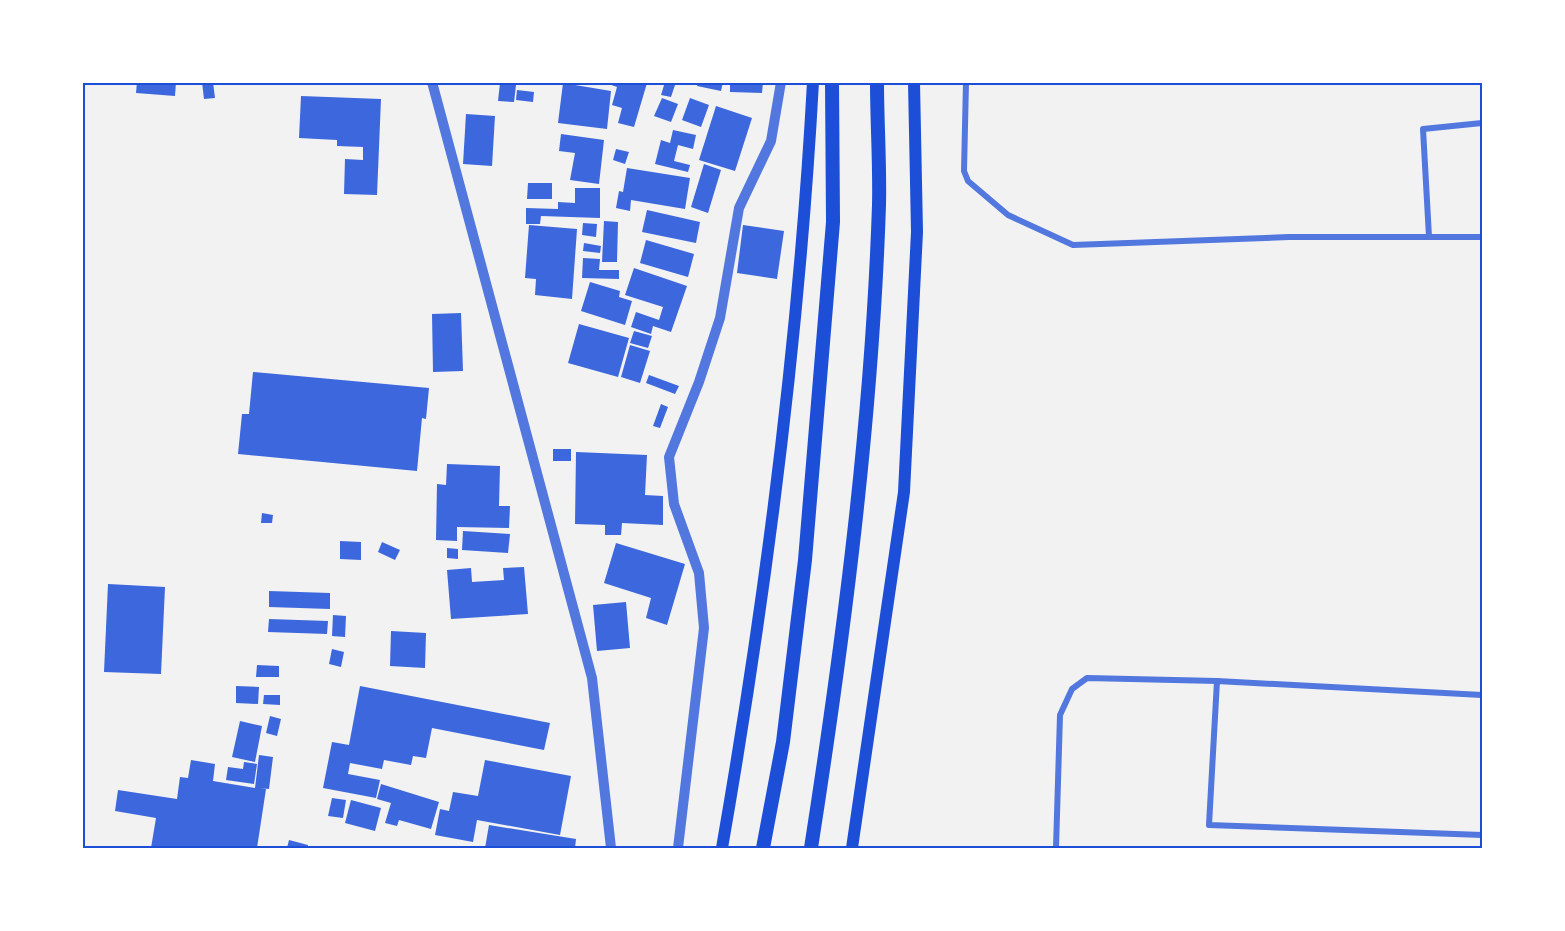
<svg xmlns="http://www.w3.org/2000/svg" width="1565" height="931" viewBox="0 0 1565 931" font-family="'Public Sans',sans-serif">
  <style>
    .building { fill: #3d67dc }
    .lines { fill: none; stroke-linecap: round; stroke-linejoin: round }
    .minor { stroke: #5277de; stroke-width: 6 }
    .tertiary { stroke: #5277de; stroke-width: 10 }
    .secondary { stroke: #1d4ed8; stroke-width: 12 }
    .primary { stroke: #1d4ed8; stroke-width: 14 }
    .neatline { fill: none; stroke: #1d4ed8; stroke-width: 2 }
  </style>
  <rect width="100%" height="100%" fill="#f2f2f2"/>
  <g class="building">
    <polygon points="137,82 176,82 175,96 136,93"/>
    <polygon points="202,82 213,82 215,98 204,99"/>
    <polygon points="603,82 647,83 634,127 618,123 622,108 612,105 617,87"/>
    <polygon points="665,82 676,82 671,97 661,95"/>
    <polygon points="698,82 723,82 721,91 697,86"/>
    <polygon points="730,82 763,82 762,93 730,92"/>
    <polygon points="500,83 516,85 514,102 498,101"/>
    <polygon points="563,83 611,91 607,129 558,123"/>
    <polygon points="517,90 534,92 533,102 516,100"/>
    <polygon points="301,96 381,99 377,195 344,194 345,159 363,160 363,147 337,146 337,140 299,138"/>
    <polygon points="662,98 678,104 671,122 654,116"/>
    <polygon points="690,98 709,105 701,127 682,120"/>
    <polygon points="716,106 752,118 735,171 699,160"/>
    <polygon points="466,114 495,116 492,166 463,164"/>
    <polygon points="673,130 696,135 693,149 678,145 674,161 690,165 688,172 655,164 661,140 670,143"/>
    <polygon points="561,134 604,140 599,184 570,180 575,153 559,151"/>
    <polygon points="616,149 629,152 625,164 613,160"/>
    <polygon points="704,164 721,170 708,213 691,207"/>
    <polygon points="627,168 690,178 685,209 631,200 630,211 616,208 619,191 623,192"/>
    <polygon points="528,183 552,183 552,199 527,199"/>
    <polygon points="575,188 600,188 600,218 541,216 540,224 526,224 526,208 558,209 558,202 575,203"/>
    <polygon points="647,210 700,222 696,243 642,232"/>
    <polygon points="604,221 618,222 617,262 602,262"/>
    <polygon points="583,223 597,224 596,237 582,235"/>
    <polygon points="529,225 577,229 572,299 535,295 536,279 525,278"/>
    <polygon points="743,225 784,231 777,279 737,273"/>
    <polygon points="646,240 694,254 688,277 640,263"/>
    <polygon points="584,243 601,246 600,253 583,251"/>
    <polygon points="583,258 600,259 599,270 619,270 619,279 582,278"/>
    <polygon points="634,268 687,286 671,332 653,326 651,334 631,327 636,312 659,320 663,307 625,295"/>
    <polygon points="590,282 620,291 619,297 632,301 625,325 581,311"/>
    <polygon points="461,313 463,371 433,372 432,314"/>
    <polygon points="579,324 629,338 618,377 568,363"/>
    <polygon points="634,331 652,336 648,348 630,343"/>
    <polygon points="630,345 650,351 640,383 621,377"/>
    <polygon points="253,372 429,388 426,419 422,418 417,471 238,454 242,414 249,414"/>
    <polygon points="649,375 679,386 675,394 646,383"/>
    <polygon points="661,404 668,407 660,428 653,426"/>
    <rect x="553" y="449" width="18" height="12"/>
    <polygon points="576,452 647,455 645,495 663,496 663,525 622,523 621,535 605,535 605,525 575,524"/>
    <polygon points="447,464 500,466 499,506 510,506 509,528 457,527 457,541 436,540 437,484 446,485"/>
    <polygon points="262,513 273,515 272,523 261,523"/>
    <polygon points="463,531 510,534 508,553 462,550"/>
    <polygon points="340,541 361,542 361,560 340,559"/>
    <polygon points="382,542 400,550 395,560 378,552"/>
    <polygon points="616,543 685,564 667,625 646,618 651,598 604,583"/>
    <polygon points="447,548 458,549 458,559 447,558"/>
    <polygon points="524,567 528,614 451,619 447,570 471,568 472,582 504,580 503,568"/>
    <polygon points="108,584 165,587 161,674 104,672"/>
    <polygon points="269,591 330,593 330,609 269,607"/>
    <polygon points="626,602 630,648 597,651 593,605"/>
    <polygon points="333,615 346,616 345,637 332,636"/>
    <polygon points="269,619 328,621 327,634 268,632"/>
    <polygon points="391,631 426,633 425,668 390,666"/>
    <polygon points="332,649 344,652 341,667 329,664"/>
    <polygon points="257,665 279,666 279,677 256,677"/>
    <polygon points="236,686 259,687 258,704 236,703"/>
    <polygon points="360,686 550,723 544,750 432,728 426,758 413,756 411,765 384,760 382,769 350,763 348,774 380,780 376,798 323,788 332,742 349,745"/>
    <polygon points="264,695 280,695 280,705 263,704"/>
    <polygon points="270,716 281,719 277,736 266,733"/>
    <polygon points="240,721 262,726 255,762 232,757"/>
    <polygon points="259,755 273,757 269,789 259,788 266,789 257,848 151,848 156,818 115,811 118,790 177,799 180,777 188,778 191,760 215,764 213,781 255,788"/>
    <polygon points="485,760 571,776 560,835 477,820 473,842 435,835 440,809 449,811 453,792 478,796"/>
    <polygon points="244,762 257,764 254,784 226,780 228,767 243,769"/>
    <polygon points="381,784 439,802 431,829 399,820 397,826 385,823 391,803 377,799"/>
    <polygon points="332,798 346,800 343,818 328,816"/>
    <polygon points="351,800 381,808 375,831 345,823"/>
    <polygon points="489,825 576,839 575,848 485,848"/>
    <polygon points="289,840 308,845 307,848 287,848"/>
  </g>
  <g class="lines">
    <g class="minor">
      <polyline points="966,82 964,171 968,181 1008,215 1073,245 1289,237 1482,237"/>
      <polyline points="1429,237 1423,129 1482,123"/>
      <polyline points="1482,695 1217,681 1209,825 1482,835"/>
      <polyline points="1056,848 1060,715 1072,689 1087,678 1217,681"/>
    </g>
    <g class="tertiary">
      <polyline points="432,82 592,678 611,848"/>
      <polyline points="678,848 704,628 699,573 674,504 669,457 699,382 720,318 739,208 771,141 781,82"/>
    </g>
    <g class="secondary">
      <path d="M722,848c44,-253 77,-509 91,-766"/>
      <polyline points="852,848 904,492 917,232 914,82"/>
    </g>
    <g class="primary">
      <polyline points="763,848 783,742 805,560 833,222 832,82"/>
      <path d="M811,848c33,-212 61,-428 68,-643 1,-41 -2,-82 -2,-123"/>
    </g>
  </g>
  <rect width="1565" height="931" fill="none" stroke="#ffffff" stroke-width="168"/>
  <rect x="84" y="84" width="1397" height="763" class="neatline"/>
</svg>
